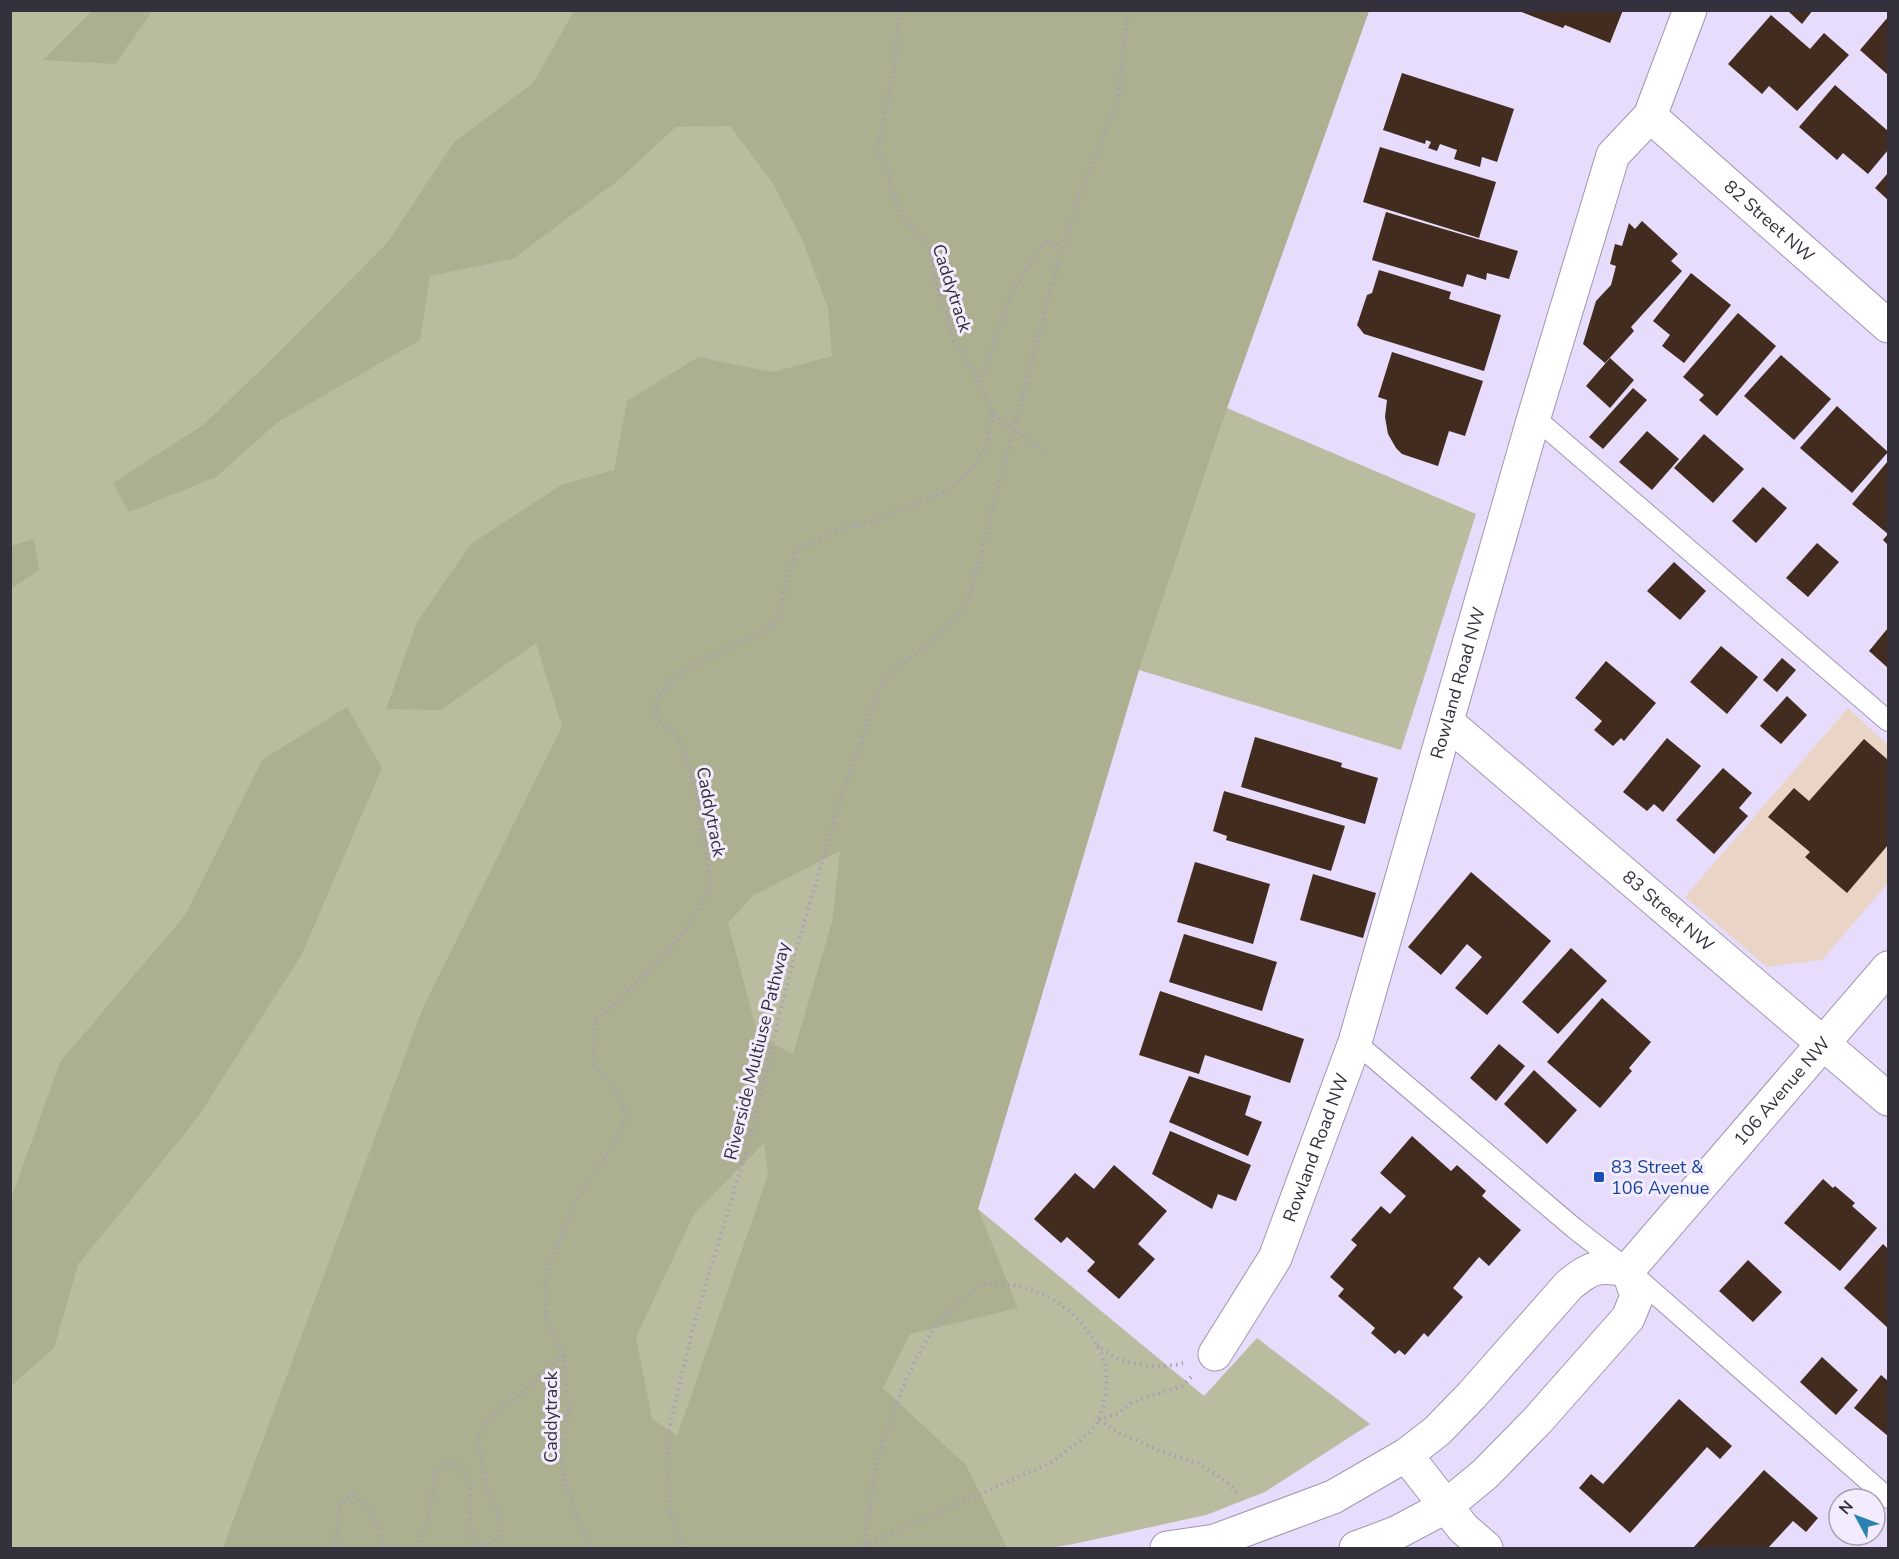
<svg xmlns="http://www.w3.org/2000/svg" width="1899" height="1559" viewBox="0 0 1899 1559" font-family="'Nunito Sans',sans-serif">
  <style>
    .commercial { fill: #e9d4c6 }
    .green { fill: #babca0 }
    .forest { fill: #adaf91; fill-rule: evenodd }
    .building { fill: #422b1f }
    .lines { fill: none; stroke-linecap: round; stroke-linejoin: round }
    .service-casing { stroke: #a196b3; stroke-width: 22 }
    .minor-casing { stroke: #a196b3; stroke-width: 35 }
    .secondary-casing { stroke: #a196b3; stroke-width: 35 }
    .path { stroke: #a89fb7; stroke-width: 4; stroke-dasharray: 1.5 4.5; stroke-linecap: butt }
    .service { stroke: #fff; stroke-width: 20 }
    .minor { stroke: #fff; stroke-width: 33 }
    .secondary { stroke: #fff; stroke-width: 33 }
    .path-bridge { stroke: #a89fb7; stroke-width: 4; stroke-dasharray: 1.5 4.5; stroke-linecap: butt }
    .transit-dot { fill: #1a4fb4; stroke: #f3ecfe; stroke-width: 2 }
    .labels { text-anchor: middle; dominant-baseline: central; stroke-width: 6; stroke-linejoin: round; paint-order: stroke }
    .street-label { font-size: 18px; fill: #34303c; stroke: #f3ecfe }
    .transit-label { font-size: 18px; fill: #164399; stroke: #f3ecfe; text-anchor: start }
  </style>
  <rect width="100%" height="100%" fill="#e7dcfb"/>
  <polygon class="commercial" points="1848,708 1888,745 1888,883 1822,960 1767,967 1685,897"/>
  <polygon class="green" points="11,11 1369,11 1227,408 1476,514 1401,750 1139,670 978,1209 1204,1396 1257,1338 1370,1424 1265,1492 1206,1515 1069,1545 1047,1548 11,1548"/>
  <g class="forest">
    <polygon points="92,11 152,11 116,64 43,60"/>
    <path d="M574,11h795l-142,397 -88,261 -161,540 40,99 -108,26 -27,54 83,77 41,83h-784l199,-538 140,-284 -26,-83 -95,67 -55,-1 31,-87 54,-78 90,-59 53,-15 13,-69 71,-44 75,15 59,-16 -4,-48 -26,-69 -30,-57 -42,-56 -54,1 -60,55 -103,77 -83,17 -10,64 -142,82 -62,55 -87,35 -16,-29 90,-58 68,-65 116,-117 67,-101 79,-59zM840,851l-8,71 -39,132 -35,-18 -30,-113 26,-28zM764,1143l4,32 -91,261 -25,-17 -16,-82 58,-123z"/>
    <polygon points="34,539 39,570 11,589 11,546"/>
    <polygon points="347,707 382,768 302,954 198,1117 78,1265 54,1348 11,1386 11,1199 60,1062 186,914 262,760"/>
  </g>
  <g class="building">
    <polygon points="1623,10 1610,43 1565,25 1563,28 1519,11"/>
    <polygon points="1787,10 1813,10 1802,24"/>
    <polygon points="1771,15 1810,49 1824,33 1849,55 1797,111 1769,86 1762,94 1728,64"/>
    <polygon points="1888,17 1888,75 1860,50"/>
    <polygon points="1402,73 1514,109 1497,162 1482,157 1480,167 1454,159 1457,150 1440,144 1437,151 1428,148 1431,142 1426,140 1425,144 1383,130"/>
    <polygon points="1835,85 1888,131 1888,150 1868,174 1843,153 1837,160 1799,127"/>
    <polygon points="1380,147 1496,182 1479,238 1363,202"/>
    <polygon points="1888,173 1888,200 1875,188"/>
    <polygon points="1386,212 1518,251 1509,279 1487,273 1486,280 1467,274 1463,287 1372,260"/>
    <polygon points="1642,221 1678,254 1671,261 1682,271 1631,327 1634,331 1605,363 1583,344 1596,301 1611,285 1616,266 1610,264 1615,244 1622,246 1629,223 1635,229"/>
    <polygon points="1379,270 1451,292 1449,299 1501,315 1484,371 1364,334 1357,325 1367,295 1372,293"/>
    <polygon points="1691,273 1731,305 1684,363 1662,346 1670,335 1653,321"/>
    <polygon points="1738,313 1776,346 1717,416 1699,400 1704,395 1683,377"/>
    <polygon points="1392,352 1483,381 1465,436 1449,431 1438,466 1402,454 1396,448 1388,434 1385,417 1387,400 1378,397"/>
    <polygon points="1781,355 1831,399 1794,440 1744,396"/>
    <polygon points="1610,358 1634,380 1610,408 1586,386"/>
    <polygon points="1633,388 1647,400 1603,449 1589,437"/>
    <polygon points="1837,406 1888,452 1852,493 1800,448"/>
    <polygon points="1647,431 1679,459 1652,490 1619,462"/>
    <polygon points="1704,434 1744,469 1713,503 1674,468"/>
    <polygon points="1888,461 1888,545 1883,540 1888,534 1852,504"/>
    <polygon points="1763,487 1787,508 1756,543 1732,521"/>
    <polygon points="1817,543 1839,562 1808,597 1786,578"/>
    <polygon points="1674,562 1706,591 1680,620 1647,591"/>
    <polygon points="1888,628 1888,668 1869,651"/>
    <polygon points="1721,646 1758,677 1727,714 1690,682"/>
    <polygon points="1782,658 1796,670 1777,692 1763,680"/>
    <polygon points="1606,661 1656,703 1624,741 1621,738 1613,746 1594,730 1602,721 1575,698"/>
    <polygon points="1787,696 1807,715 1781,744 1760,726"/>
    <polygon points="1255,737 1342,763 1341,767 1378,778 1365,824 1241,787"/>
    <polygon points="1667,738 1701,766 1663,812 1654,804 1647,811 1623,792"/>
    <polygon points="1864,739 1888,760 1888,845 1847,893 1805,857 1810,852 1768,817 1794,788 1809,801"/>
    <polygon points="1723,768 1752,793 1739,808 1748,816 1714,854 1676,820"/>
    <polygon points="1224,791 1345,826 1331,871 1226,840 1227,836 1213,831"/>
    <polygon points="1195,862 1270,884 1253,944 1177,922"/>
    <polygon points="1471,872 1551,941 1487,1015 1455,988 1482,957 1467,944 1441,975 1408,947"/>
    <polygon points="1313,874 1376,893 1363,938 1300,920"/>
    <polygon points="1184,934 1277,962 1262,1011 1169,982"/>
    <polygon points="1571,948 1607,981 1558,1034 1522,1002"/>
    <polygon points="1160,991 1304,1039 1290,1083 1205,1055 1199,1074 1139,1055"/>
    <polygon points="1602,998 1651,1042 1629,1068 1632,1071 1600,1108 1547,1062"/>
    <polygon points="1499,1044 1525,1066 1496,1101 1470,1078"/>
    <polygon points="1534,1070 1577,1110 1547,1144 1504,1104"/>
    <polygon points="1189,1076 1251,1096 1245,1115 1262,1122 1248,1156 1169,1122"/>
    <polygon points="1170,1131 1251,1165 1236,1201 1218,1194 1212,1209 1152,1174"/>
    <polygon points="1412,1136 1451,1171 1457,1165 1486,1191 1482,1196 1521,1230 1489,1266 1479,1257 1453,1288 1463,1297 1428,1337 1424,1333 1405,1355 1399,1350 1395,1354 1371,1333 1375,1328 1338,1296 1344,1289 1330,1277 1357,1245 1351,1240 1381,1206 1390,1214 1406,1196 1380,1173"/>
    <polygon points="1114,1165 1167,1211 1138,1244 1155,1259 1119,1299 1087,1271 1095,1262 1067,1237 1061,1243 1034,1219 1075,1173 1094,1189"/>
    <polygon points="1823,1179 1833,1188 1835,1186 1855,1203 1852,1206 1877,1228 1840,1271 1784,1223"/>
    <polygon points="1883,1244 1888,1249 1888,1328 1844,1288"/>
    <polygon points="1748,1260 1782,1292 1753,1322 1719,1291"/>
    <polygon points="1822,1357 1858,1390 1836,1415 1800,1382"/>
    <polygon points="1881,1375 1888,1381 1888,1436 1854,1408"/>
    <polygon points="1679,1399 1732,1446 1720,1459 1707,1447 1630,1533 1579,1488 1591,1474 1603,1484"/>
    <polygon points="1764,1470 1818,1518 1806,1532 1793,1521 1768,1548 1693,1548"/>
  </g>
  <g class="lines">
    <g class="service-casing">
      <g id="service">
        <polyline points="1534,417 1888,721"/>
        <polyline points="1355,1042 1574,1228 1628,1270 1888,1498"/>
      </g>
    </g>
    <g class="minor-casing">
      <g id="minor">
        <path id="s1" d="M1650,116l238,210"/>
        <path id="s2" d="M1447,722l441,377"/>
        <path id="s3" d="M1215,1354l60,-96 80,-216 179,-625 79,-262 37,-39 40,-106"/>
      </g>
    </g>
    <g class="secondary-casing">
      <g id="secondary">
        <path id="s4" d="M1628,1270l260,-302"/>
        <polyline points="1406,1455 1463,1528 1486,1548"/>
        <path d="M1167,1548l48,-7 118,-44 73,-42 31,-24 35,-36 97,-110c23,-19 29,-20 59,-15"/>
        <polyline points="1356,1548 1396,1533 1445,1507 1485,1474 1537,1421 1628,1318 1637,1296 1628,1270"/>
      </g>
    </g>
    <g class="path">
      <polyline points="1057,265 1082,189 1118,100 1128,10"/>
      <polyline points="979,382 1014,289 1046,240 1061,247"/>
      <polyline points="993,415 1044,451"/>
      <path d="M1097,1345c6,4 13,10 20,13 19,8 46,11 66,5"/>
      <polyline points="1099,1420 1120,1433 1160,1451 1198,1463 1226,1481 1239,1495"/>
      <polyline points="1099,1420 1119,1413 1132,1402 1182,1386 1191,1377"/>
      <path d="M335,1548l5,-42 11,-11c21,7 26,35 34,53"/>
      <polyline points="417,1548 430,1512 434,1475 442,1466 453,1462 463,1470 470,1482 469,1531 482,1548 498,1537 501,1520 488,1491 477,1436 490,1419 564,1356"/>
      <polyline points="590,1548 565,1483 560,1447 568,1416 564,1356 546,1318 545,1274 577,1199 616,1139 626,1117 619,1094 593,1063 595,1020 619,1000 684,933 711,886 696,790 680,739 657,719 656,700 669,682 684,670 763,631 779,617 783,594 796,549 832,532 875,520 946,491 970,471 987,444 993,415 979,382 954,341 947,315 937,289 929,248 901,213 893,195 888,171 878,147 893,77 900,10"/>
      <polyline points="684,1548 669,1511 668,1433 694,1324 745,1155 796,949 842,795 875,701 887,675 937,637 961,612 969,598"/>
      <path d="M859,1548l193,-86c13,-10 40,-28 47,-43 6,-15 10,-39 6,-54 -11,-41 -55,-77 -97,-80 -7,0 -17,-3 -23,-1 -5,1 -11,7 -16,10 -51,33 -76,118 -94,174"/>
    </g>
    <use href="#service" class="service"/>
    <use href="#minor" class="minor"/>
    <use href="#secondary" class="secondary"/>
    <g class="path-bridge">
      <polyline points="969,598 1057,265"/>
      <polyline points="864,1548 875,1468"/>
    </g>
  </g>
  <rect class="transit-dot" x="1593" y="1171" width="12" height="12" rx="3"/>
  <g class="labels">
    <g class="street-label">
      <text stroke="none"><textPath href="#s1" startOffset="159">82 Street NW</textPath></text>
      <text transform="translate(952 288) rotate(72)">Caddytrack</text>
      <text stroke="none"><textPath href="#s3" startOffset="717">Rowland Road NW</textPath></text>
      <text transform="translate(711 812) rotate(79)">Caddytrack</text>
      <text stroke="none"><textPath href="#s2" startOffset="291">83 Street NW</textPath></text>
      <text transform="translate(757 1051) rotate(-76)">Riverside Multiuse Pathway</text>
      <text stroke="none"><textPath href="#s4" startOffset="236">106 Avenue NW</textPath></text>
      <text stroke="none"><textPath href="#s3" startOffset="231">Rowland Road NW</textPath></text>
      <text transform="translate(551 1417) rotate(-90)">Caddytrack</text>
    </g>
    <g class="transit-label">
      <text x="1611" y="1167">83 Street &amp;<tspan x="1611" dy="21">106 Avenue</tspan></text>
    </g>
  </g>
  <rect width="1899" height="1559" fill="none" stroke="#34303c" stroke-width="24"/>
  <g transform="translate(1857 1517) rotate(311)"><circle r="28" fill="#f3ecfe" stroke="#a7a1b0" stroke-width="1.5"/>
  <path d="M0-4.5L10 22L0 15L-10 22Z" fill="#2982b0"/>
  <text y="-9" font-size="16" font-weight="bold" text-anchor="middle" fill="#34303c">N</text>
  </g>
</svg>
